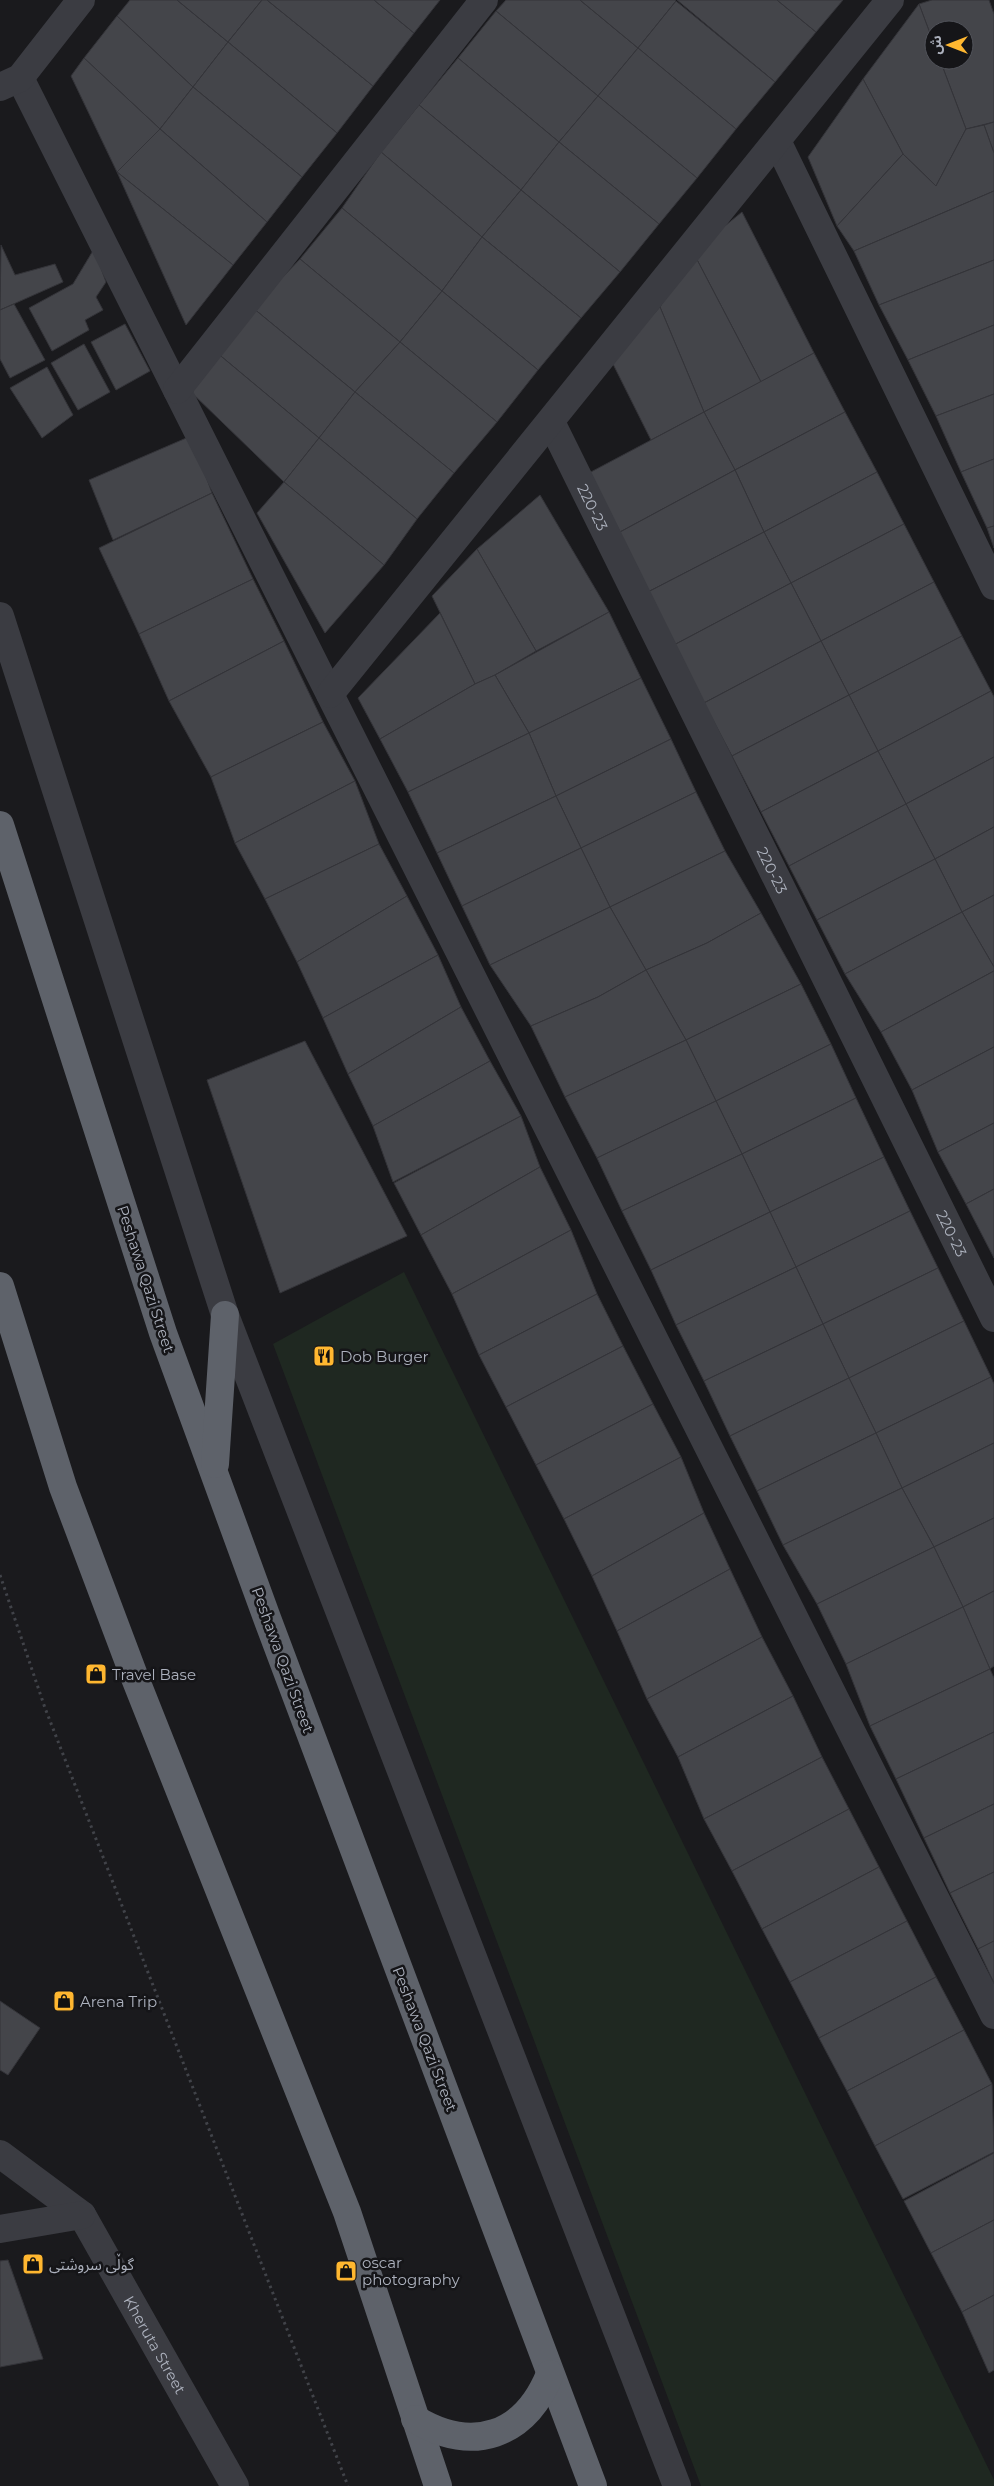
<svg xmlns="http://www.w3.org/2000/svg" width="994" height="2486" viewBox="0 0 994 2486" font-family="Montserrat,'Noto Sans Arabic',sans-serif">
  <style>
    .green { fill: #1f2821 }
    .building { fill: #44454a; stroke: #343439 }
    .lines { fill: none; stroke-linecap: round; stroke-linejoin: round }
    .path { stroke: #414349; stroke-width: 3; stroke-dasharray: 2.5 4; stroke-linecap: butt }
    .minor { stroke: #3b3c42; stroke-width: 28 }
    .tertiary { stroke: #3b3c42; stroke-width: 28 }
    .trunk { stroke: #5e626a; stroke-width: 28 }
    .labels { text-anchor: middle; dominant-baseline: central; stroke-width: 5; stroke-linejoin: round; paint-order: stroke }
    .street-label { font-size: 15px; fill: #acb1bd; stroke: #151518 }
    .poi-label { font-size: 15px; fill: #acb1bd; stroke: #151518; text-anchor: start }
  </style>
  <rect width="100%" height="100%" fill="#1a1a1d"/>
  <polygon class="green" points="404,1272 994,2480 994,2486 701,2486 273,1344"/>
  <g class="building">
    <polygon points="130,0 177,0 228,42 193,87 117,16"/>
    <polygon points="177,0 262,0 228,42"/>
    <polygon points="262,0 267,0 373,86 337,133 228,42"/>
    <polygon points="267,0 374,0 414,33 373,86"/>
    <polygon points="374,0 440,0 414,33"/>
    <polygon points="506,0 580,0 638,48 598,96 496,11"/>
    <polygon points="580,0 675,0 676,1 638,48"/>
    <polygon points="677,0 777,0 816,32 775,82"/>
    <polygon points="777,0 843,0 816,32"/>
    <polygon points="932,0 989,0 994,14 994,122 966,129 940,60 964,60 964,30 934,30 934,44 919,4"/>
    <polygon points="676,1 775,82 736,129 638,48"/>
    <polygon points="919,4 934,44 934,60 940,60 966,129 936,186 903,154 863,79"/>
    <polygon points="496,11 598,96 559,142 458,58"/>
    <polygon points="117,16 193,87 160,129 84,58"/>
    <polygon points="228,42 337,133 302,177 193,87"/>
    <polygon points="638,48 736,129 697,178 598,96"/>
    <polygon points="84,58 160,129 117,172 71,76"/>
    <polygon points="458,58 559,142 521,190 419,105"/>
    <polygon points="863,79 903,154 837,226 808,157"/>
    <polygon points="193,87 302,177 267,222 160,129"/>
    <polygon points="598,96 697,178 659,224 559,142"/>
    <polygon points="419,105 521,190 482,237 381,152"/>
    <polygon points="994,122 994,153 984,125"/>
    <polygon points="984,125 994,153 994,191 854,251 837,226 903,154 936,186 966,129"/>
    <polygon points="160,129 267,222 233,265 117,172"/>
    <polygon points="559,142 659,224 620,272 521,190"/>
    <polygon points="381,152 482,237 442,291 342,208"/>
    <polygon points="117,172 233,265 186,325"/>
    <polygon points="521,190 620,272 581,318 482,237"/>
    <polygon points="994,191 994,260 879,305 854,251"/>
    <polygon points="342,208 442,291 400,342 300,259"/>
    <polygon points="742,212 814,353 761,382 693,252"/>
    <polygon points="482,237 581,318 538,370 442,291"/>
    <polygon points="1,245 15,275 55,264 63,282 0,310"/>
    <polygon points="94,249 106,282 96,297 103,310 85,320 89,330 52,351 29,308 73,284"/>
    <polygon points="693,252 761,382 704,412 660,307"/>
    <polygon points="300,259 400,342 355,392 253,308"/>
    <polygon points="994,260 994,325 908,360 879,305"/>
    <polygon points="442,291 538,370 497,422 400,342"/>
    <polygon points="14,304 45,360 10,378 0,359 0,310"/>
    <polygon points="660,307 704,412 651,440 611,360"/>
    <polygon points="253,308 355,392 319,438 216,352"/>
    <polygon points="125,324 150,371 116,390 91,342"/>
    <polygon points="994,325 994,394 936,416 908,360"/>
    <polygon points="400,342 497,422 454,473 355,392"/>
    <polygon points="84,344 110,392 78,410 51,363"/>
    <polygon points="216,352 319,438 284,482 192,393"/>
    <polygon points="814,353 845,412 735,470 704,412"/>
    <polygon points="47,367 73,415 42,438 10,388"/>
    <polygon points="355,392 454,473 417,519 319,438"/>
    <polygon points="994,394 994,459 961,472 936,416"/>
    <polygon points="704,412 735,470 620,532 589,473"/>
    <polygon points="845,412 877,472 764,532 735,470"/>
    <polygon points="191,436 212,493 113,540 89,480"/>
    <polygon points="319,438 417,519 384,565 284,482"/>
    <polygon points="994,459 994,526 987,528 961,472"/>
    <polygon points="735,470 764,532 646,593 620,532"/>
    <polygon points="877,472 904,524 791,583 764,532"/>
    <polygon points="284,482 384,565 325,633 257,513"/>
    <polygon points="212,493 253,579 139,634 99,548"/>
    <polygon points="540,495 609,612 536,651 477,549"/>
    <polygon points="904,524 934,582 821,641 791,583"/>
    <polygon points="994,526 994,548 987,528"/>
    <polygon points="764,532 791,583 674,645 646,593"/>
    <polygon points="477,549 536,651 495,675 475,684 432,596"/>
    <polygon points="253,579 284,641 169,701 139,634"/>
    <polygon points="934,582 962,636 849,695 821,641"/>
    <polygon points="791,583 821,641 704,703 674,645"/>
    <polygon points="609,612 641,678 529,733 495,675"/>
    <polygon points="440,613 475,684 380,739 358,698"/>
    <polygon points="962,636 991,691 878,751 849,695"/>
    <polygon points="284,641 323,722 211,777 169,701"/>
    <polygon points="821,641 849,695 732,756 704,703"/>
    <polygon points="495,675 529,733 408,792 380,739 475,684"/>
    <polygon points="641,678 671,739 556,796 529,733"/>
    <polygon points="991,691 994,697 994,757 906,804 878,751"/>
    <polygon points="849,695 878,751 761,812 732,756"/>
    <polygon points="323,722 355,781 235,843 211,777"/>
    <polygon points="529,733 556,796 437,853 408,792"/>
    <polygon points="671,739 696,792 581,848 556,796"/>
    <polygon points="878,751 906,804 789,866 761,812"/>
    <polygon points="994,757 994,827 935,859 906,804"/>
    <polygon points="355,781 379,844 265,899 235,843"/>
    <polygon points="696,792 725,851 610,907 581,848"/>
    <polygon points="556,796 581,848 462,906 437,853"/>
    <polygon points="906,804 935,859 817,920 789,866"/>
    <polygon points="994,827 994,895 962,912 935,859"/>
    <polygon points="379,844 407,896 297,962 265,899"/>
    <polygon points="581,848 610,907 490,965 462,906"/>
    <polygon points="725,851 761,913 707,943 646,970 610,907"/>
    <polygon points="935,859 962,912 845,974 817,920"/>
    <polygon points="994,895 994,967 962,912"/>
    <polygon points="407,896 438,955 323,1018 297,962"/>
    <polygon points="610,907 646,970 598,997 531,1026 490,965"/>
    <polygon points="962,912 994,967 994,971 881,1032 845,974"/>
    <polygon points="761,913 801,984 686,1040 646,970 707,943"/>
    <polygon points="438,955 461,1007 348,1074 323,1018"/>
    <polygon points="646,970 686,1040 565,1097 531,1026 598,997"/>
    <polygon points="994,971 994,1047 912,1090 881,1032"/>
    <polygon points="801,984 831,1044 716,1101 686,1040"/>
    <polygon points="461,1007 490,1061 373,1126 348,1074"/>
    <polygon points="686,1040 716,1101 597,1158 565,1097"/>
    <polygon points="305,1041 407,1236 280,1293 207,1080"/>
    <polygon points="831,1044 856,1098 742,1154 716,1101"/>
    <polygon points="994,1047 994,1123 938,1152 912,1090"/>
    <polygon points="490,1061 521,1116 393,1182 373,1126"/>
    <polygon points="856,1098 884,1157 770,1212 742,1154"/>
    <polygon points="716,1101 742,1154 622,1211 597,1158"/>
    <polygon points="521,1116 540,1167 421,1235 394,1183"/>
    <polygon points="994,1123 994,1189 966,1204 938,1152"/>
    <polygon points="742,1154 770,1212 651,1270 622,1211"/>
    <polygon points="884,1157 910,1211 796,1267 770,1212"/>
    <polygon points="540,1167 571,1230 452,1294 421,1235"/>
    <polygon points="994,1189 994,1258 966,1204"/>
    <polygon points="910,1211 938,1268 823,1324 796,1267"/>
    <polygon points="770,1212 796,1267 676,1325 651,1270"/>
    <polygon points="571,1230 597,1294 479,1355 452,1294"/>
    <polygon points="796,1267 823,1324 704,1381 676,1325"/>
    <polygon points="938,1268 964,1321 849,1378 823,1324"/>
    <polygon points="597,1294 623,1346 506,1407 479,1355"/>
    <polygon points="964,1321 991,1377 876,1433 849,1378"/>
    <polygon points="823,1324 849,1378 730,1436 704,1381"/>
    <polygon points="623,1346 653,1404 536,1465 506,1407"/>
    <polygon points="991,1377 994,1384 994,1443 902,1488 876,1433"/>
    <polygon points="849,1378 876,1433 757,1491 730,1436"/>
    <polygon points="653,1404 681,1457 564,1519 536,1465"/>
    <polygon points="876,1433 902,1488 783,1545 757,1491"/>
    <polygon points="994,1443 994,1518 934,1547 902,1488"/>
    <polygon points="681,1457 704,1513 592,1576 564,1519"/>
    <polygon points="902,1488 934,1547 817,1604 783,1545"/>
    <polygon points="704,1513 730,1569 617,1631 592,1576"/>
    <polygon points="994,1518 994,1591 963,1607 934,1547"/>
    <polygon points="934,1547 963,1607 846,1664 817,1604"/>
    <polygon points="730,1569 762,1637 647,1699 617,1631"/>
    <polygon points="994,1591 994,1666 990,1669 963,1607"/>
    <polygon points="963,1607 990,1669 870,1726 846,1664"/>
    <polygon points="762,1637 793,1696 678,1757 647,1699"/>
    <polygon points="990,1669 994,1678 994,1732 896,1779 870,1726"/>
    <polygon points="793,1696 822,1757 704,1819 678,1757"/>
    <polygon points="994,1732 994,1804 924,1838 896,1779"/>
    <polygon points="822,1757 849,1809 732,1871 704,1819"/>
    <polygon points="994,1804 994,1872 950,1893 924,1838"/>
    <polygon points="849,1809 879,1867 762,1929 732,1871"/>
    <polygon points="879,1867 907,1921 790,1982 762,1929"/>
    <polygon points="994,1872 994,1941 978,1949 950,1893"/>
    <polygon points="907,1921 936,1977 819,2038 790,1982"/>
    <polygon points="994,1941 994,1983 978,1949"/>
    <polygon points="936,1977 964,2030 847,2091 819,2038"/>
    <polygon points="0,2001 40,2028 8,2075 0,2070"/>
    <polygon points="964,2030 992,2084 875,2146 847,2091"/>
    <polygon points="992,2084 994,2152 903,2199 875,2146"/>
    <polygon points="994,2153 994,2220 931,2253 904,2201"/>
    <polygon points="994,2220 994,2295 962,2312 931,2253"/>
    <polygon points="8,2260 43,2359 0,2367 0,2261"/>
    <polygon points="994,2295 994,2370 989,2373 962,2312"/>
  </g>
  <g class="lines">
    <polyline class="path" points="0,1575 45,1708 348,2486"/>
    <g class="minor">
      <polyline points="20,78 994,2015"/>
      <polyline points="0,87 20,78 81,0"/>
      <polyline points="777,141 994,586"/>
      <polyline points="177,390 484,0"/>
      <path id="s1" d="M551,422l443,896"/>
      <polyline points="330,694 890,0"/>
      <path id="s2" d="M0,2154l82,61 153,271"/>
      <polyline points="0,2229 82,2215"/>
    </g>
    <polyline class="tertiary" points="0,616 225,1315 677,2486"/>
    <g class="trunk">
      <polyline points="0,825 163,1333 267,1618 593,2486"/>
      <polyline points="0,1286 63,1487 133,1673 347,2212 438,2486"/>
      <polyline points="215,1464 225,1315"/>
      <path d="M415,2419c58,35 110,17 135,-45"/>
    </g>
  </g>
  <defs>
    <g id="restaurant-square" transform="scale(1.125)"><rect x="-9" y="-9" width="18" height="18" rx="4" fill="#ffb730" stroke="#151518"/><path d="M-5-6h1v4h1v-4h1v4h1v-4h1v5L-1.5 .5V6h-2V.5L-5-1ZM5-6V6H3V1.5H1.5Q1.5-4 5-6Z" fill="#111"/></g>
    <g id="shop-square" transform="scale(1.125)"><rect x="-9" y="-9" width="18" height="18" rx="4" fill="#ffb730" stroke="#151518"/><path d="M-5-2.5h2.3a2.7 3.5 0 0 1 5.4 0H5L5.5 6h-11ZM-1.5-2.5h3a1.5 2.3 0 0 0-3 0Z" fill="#111"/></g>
  </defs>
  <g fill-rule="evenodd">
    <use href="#restaurant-square" x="324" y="1356"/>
    <use href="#shop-square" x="96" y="1674"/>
    <use href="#shop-square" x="64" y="2001"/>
    <use href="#shop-square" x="33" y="2264"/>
    <use href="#shop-square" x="346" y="2271"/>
  </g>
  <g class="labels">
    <g class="street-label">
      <text stroke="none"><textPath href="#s1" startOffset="95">220-23</textPath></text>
      <text stroke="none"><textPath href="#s1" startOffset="500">220-23</textPath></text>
      <text stroke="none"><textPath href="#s1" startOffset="905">220-23</textPath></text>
      <text transform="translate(146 1279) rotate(72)">Peshawa Qazi Street</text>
      <text transform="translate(283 1660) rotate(70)">Peshawa Qazi Street</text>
      <text transform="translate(425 2039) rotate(69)">Peshawa Qazi Street</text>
      <text stroke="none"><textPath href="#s2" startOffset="251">Kheruta Street</textPath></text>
    </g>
    <g class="poi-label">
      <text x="340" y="1356">Dob Burger</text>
      <text x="112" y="1674">Travel Base</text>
      <text x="80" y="2001">Arena Trip</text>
      <text x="362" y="2262">oscar<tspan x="362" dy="17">photography</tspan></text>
      <text x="49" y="2264">گوڵی سروشتی</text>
    </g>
  </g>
  <g transform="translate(949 45) rotate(270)"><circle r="24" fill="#151518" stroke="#51535a"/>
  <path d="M0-4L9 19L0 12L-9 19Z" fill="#ffb730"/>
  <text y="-8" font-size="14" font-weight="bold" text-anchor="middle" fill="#acb1bd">ش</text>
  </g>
</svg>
